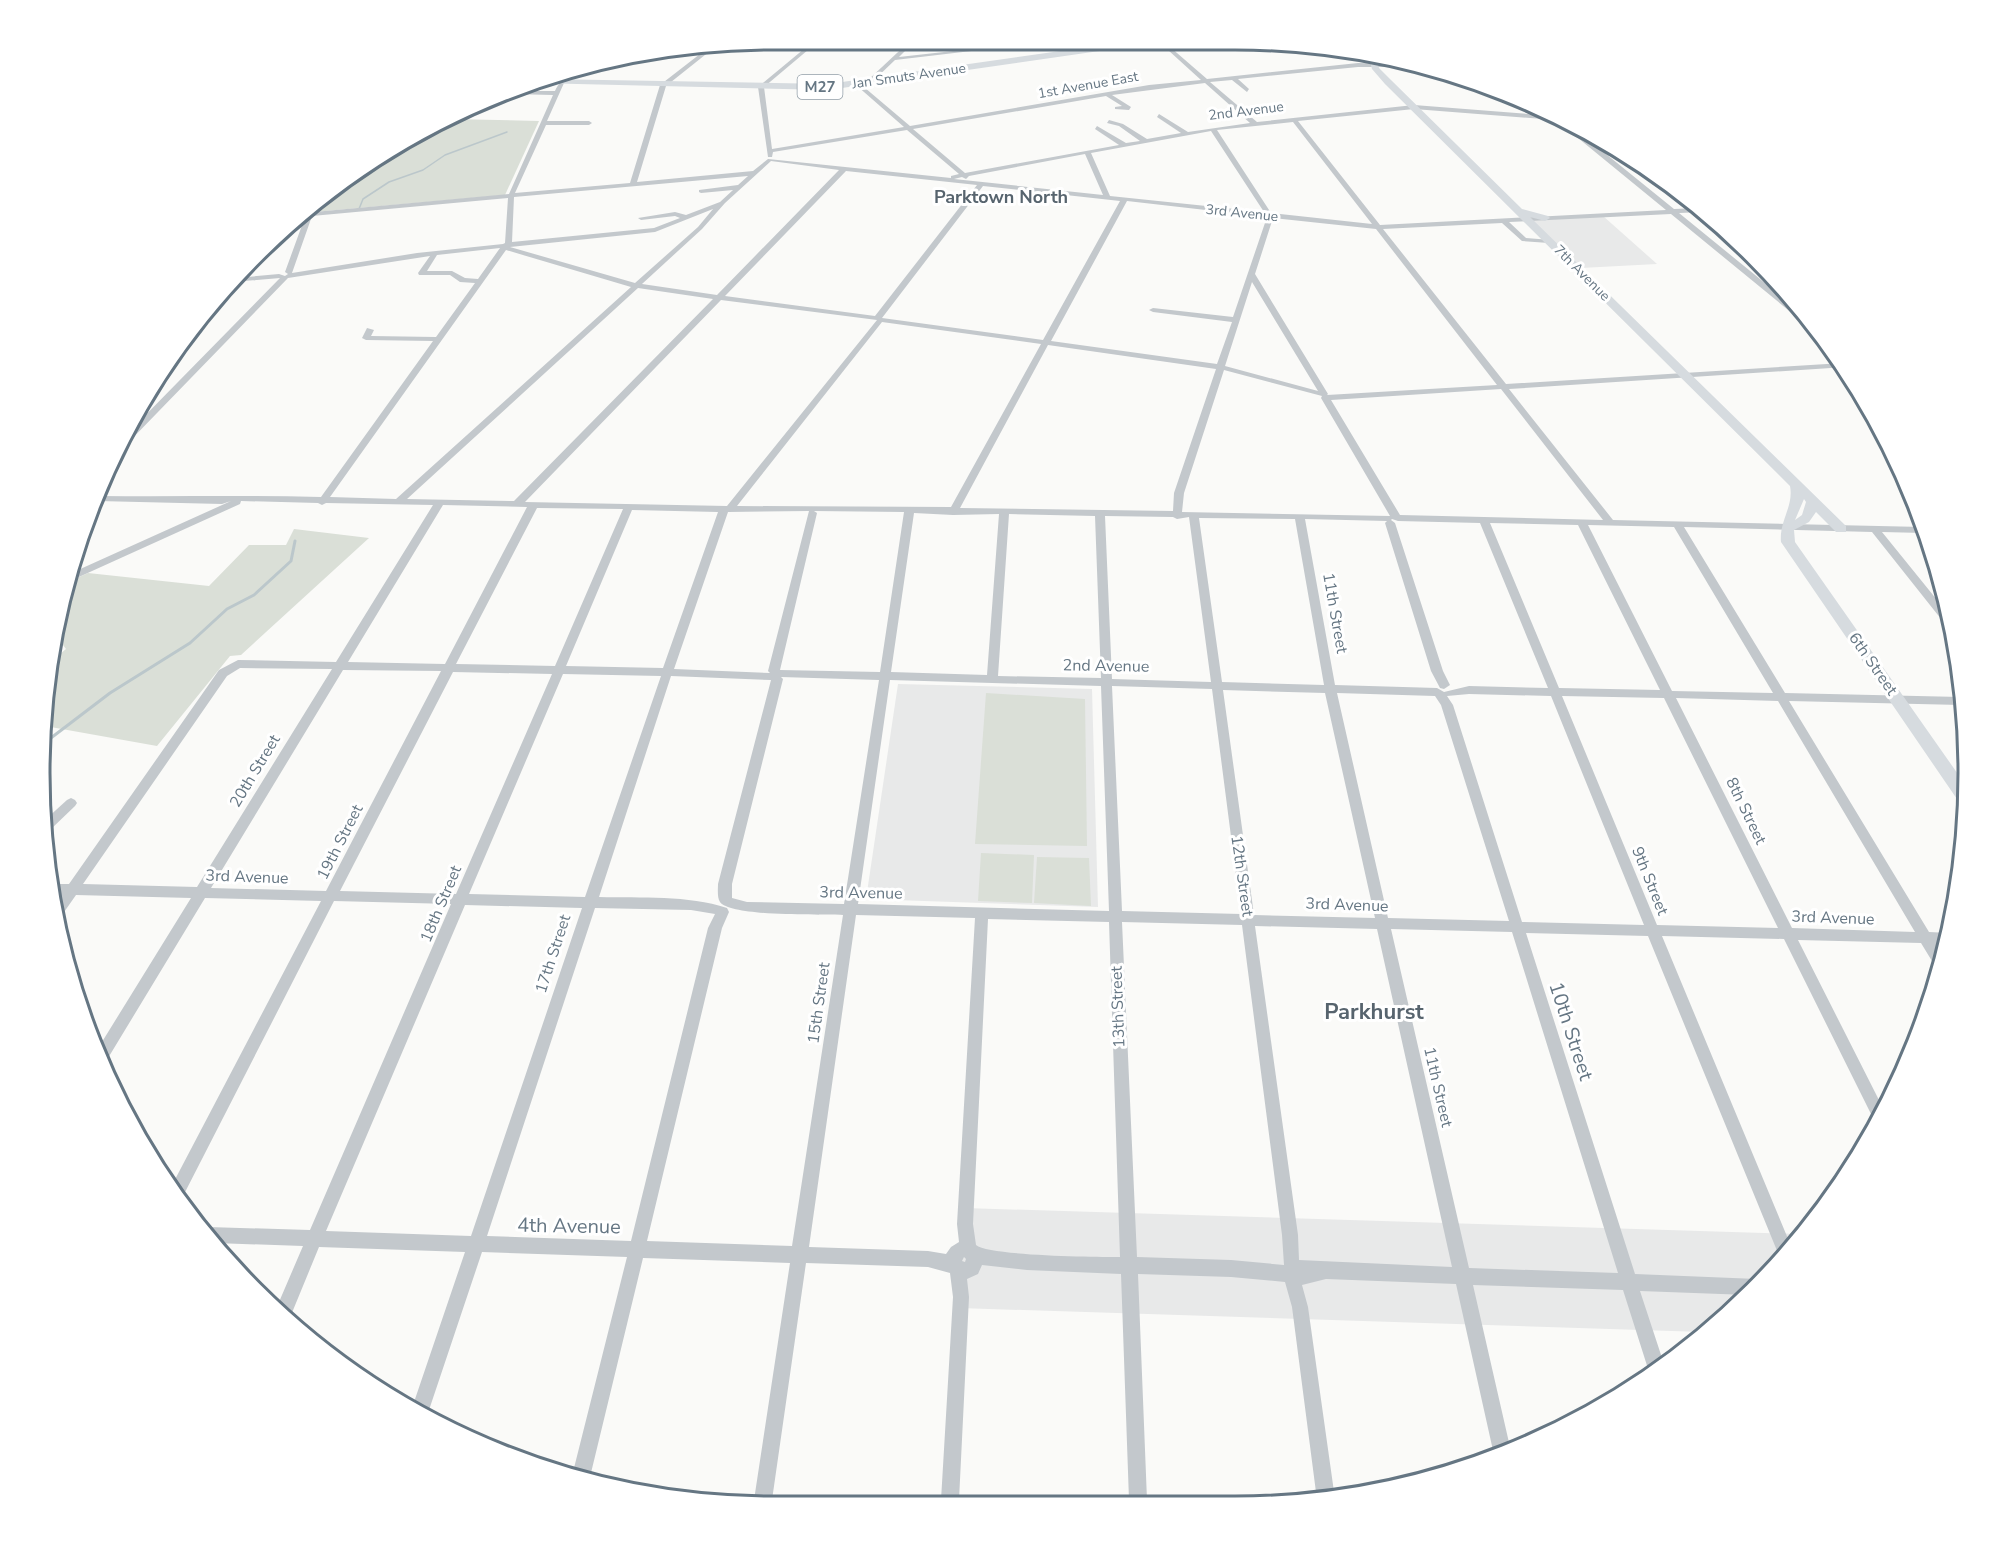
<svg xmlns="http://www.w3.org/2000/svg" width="2007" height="1545" viewBox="0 0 2007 1545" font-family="'Nunito Sans',sans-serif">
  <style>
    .built { fill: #e8e9e9 }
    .green { fill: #dadfd7 }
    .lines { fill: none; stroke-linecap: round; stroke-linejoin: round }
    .stream-far1 { stroke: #bbc7cb; stroke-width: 1.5 }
    .stream { stroke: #bbc7cb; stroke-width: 3 }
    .street { fill: #c3c8cc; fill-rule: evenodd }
    .secondary { fill: #d6dbdf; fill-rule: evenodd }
    .primary { fill: #d6dbdf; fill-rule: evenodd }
    .labels { text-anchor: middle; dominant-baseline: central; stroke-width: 6; stroke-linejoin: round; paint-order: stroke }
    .far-street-label { font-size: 14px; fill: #657683; stroke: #fff }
    .shield { fill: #fff; stroke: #939fa8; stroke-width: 1.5 }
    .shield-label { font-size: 15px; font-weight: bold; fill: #657683 }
    .street-label { font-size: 16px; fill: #657683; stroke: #fff }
    .far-district-label { font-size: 18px; font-weight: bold; fill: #57646e; stroke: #fff }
    .near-street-label { font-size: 20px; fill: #657683; stroke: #fff }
    .district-label { font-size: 22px; font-weight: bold; fill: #57646e; stroke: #fff }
    .rim { fill: none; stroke: #657683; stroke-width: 3 }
  </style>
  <rect width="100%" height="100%" fill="#fafaf8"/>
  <g class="built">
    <polygon points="1603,216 1657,264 1581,268 1530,220"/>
    <polygon points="898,684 1092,689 1098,907 866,899"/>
    <polygon points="964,1208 1800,1234 1753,1291 1703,1332 959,1308"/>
  </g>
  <g class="green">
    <polygon points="450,119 539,121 505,195 314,212 318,204 405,137"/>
    <polygon points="294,529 369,538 241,655 230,656 157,746 45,726 54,659 66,649 57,637 64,584 88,573 209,586 249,545 286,545"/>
    <polygon points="986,693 1085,699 1087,846 975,844"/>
    <polygon points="981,853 1034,855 1032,903 978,901"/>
    <polygon points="1037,857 1089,858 1091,906 1034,903"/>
  </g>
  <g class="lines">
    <polyline class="stream-far1" points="359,209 363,199 389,182 423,170 445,155 507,132"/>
    <polyline class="stream" points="43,744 110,693 190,643 227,609 254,595 291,561 295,541"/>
    <g class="street">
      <path d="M816,39h5l-57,48 8,62 132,-22 -48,-42 2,-3 52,44 239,-41 52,-5 -44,-40h5l45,39 151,-16 43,1 14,3h-57l-120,12 11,10 -2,3 -15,-12 -22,2 47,40 157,-17 140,11 10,4 110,89 26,-1 4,4 -25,1 130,106 10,13h-4l-144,-118 -162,8 17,16 25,2v2l-2,1 -27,-2 -20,-18 -119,6 123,155 337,-21 3,4 -337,22 104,131 310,7 1,6 -42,-1 68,84 4,14 -5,-1 -77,-97 -188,-5 101,166 176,4v8l-172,-4 140,231 20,1 -4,11 -9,-1 6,11 -4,13 -3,-1 -14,-23 -123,-3 85,168 -7,13 -2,-1 -90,-181 -122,-3 129,310 -11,12 -132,-322 -122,-3 109,341 122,5 5,2 -14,14 -108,-4 24,73 -14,11 -27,-85 -150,-5 37,162 -16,8 -38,-171 -130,-5 -24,6 6,22 27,192 -18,1 -25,-193 -7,-25 -54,-5 -93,-3 9,226h-18l-8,-226 -94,-4 -45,-5 -4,9 -11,5 2,18 -10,203h-18l12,-203 -3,-24 -22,-6 -122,-4 -34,237h-18l36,-237 -147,-5 -53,219 -17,-5 54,-215 -145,-5 -55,164 -15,-8 53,-156 -146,-5 -30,73 -13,-11 27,-63 -88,-3 -12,-14 5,-2 102,3 141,-326 -117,-3 -153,299 -11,-11 151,-288 -116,-3 -100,165 -3,1 -5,-14 94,-152 -115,-3 -14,20 -4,1 -2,-14 5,-8h-6l-1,-10h15l150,-214 19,-10 98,2 97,-157 -107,-2 -4,2 -4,-2 -77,-2 -1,3 -170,77 -6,1 3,-7 164,-74 -9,3 -124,-3 2,-5c74,1 147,-1 221,1l112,-156 -67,-1 -4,-2 5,-10 7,2 -3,6 65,1 39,-54 -15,-1 -10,-7h-31l-1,-2 12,-17 -142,22 -164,169h-4l5,-11 155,-158 -48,4 4,-4 43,-4 6,2 3,-2 -3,-2 20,-55 -2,-1 10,-8 1,4 195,-18 44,-99 -42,-1 6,-3h38c6,-13 23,-27 38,-28l-29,20 -17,38h42l3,2 -3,2h-43l-31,68 115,-10 30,-98 49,-38h6l-49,39 -29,96 116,-11 15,-12 183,19v-2l8,-2 -52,-44 -134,22 -1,5h-4l-10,-70zM1205,83l45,40 -62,9 -29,-18 -2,3 24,16 -34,6 -24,-15 -14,-4 -2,3 12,3 21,15 -14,2 -29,-17 -2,3 24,16 -154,28 -52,-44 193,-33 16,10 -7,1v2l14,1 2,-3 -19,-12zM1414,109l142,11 110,90 -286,15 -82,-104zM1293,122l79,102 -101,-11 -54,-83zM1211,131l53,81 -154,-16 -19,-43zM1085,154l18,41 -149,-16 8,-2 4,2 3,-3zM771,161l68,9 -122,125 -75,-11 60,-55 23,-26zM846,171l131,14 -102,131 -150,-20zM748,176l-10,9 -39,5v2l2,1 32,-3 -13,12 -34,13 -11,-3 -37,6 3,2 34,-4 5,2 -26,10 -142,14 2,-45zM983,186l137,15 -77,139 -161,-22zM508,198l-3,45 -2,1 -86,9 -125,20 20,-57zM1127,201l140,16 -34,100 -80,-9 -4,2 4,2 79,10 -15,42 -166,-23zM713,209l-15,18 -63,56 -125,-36 145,-15zM1273,218l103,11 121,156 -170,10 1,-1 -73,-120zM500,248l-22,31 -13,-1 -13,-7h-25l10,-16zM506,250l125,37 -235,212 -66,-2zM1252,282l66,109 -93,-25zM638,288l75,11 -199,202 -107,-2zM721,300l156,20 -150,186 -202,-4zM882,322l159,22 -90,163 -214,-1zM1048,345l168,24 -42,124 -1,18 -213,-3zM1224,370l98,26 -1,2 69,118 -208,-4 2,-19zM1501,389l102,131 -203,-5 -69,-115zM443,505l84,2 -82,157 -97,-2zM537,508l86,1 -68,157 -99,-2zM632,510l86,2 -55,156 -97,-2zM809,511l-41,160 2,2 -96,-4 54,-157zM814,511l90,1 -24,160 -100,-2 37,-157zM914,513l39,2 46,-1 -12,161 -96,-3zM1009,514l86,2 6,162 -103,-2zM1105,516l68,1 4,2 12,-2 22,165 -99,-3zM1199,518l96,1 29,166 -102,-3zM1305,519l82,2 -2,2 46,148 9,17 4,1 6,-4 -7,-14 -48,-148 -4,-3 1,-1 6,2 82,2 68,165 -79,-2 -25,6 -7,-4 -102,-3zM1490,523l88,2 82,165 -101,-2zM1588,525l86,2 99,166 -101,-2zM240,668l92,1 -135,218 -114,-3 144,-208zM343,670l98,1 -115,220 -115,-3zM453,672l99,2 -96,220 -116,-3zM563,674l98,2 -76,221 -116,-3zM671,676l100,4 -53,204c0,5 -1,14 2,18 11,15 101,12 123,13l-51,331 -145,-5 75,-313 7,-16 -2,-4c-39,-13 -86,-10 -128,-11zM781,677l98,3 -35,224 -97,-2 -15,-4v-14l51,-205zM890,680l211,6 8,225 -251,-7zM1112,686l100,3 29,225 -119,-3zM1223,690l102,3 50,225 -121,-3zM1337,693l98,3 6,9 68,216 -121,-3zM1469,694l82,2 93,229 -122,-3 -69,-217 -6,-9zM1562,696l102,2 114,230 -121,-3zM1676,698l102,3 137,231 -123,-4zM465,905l117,3 -111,328 -145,-5zM595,908l96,2 24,4 -7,14 -77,313 -144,-5zM856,915l119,3 -18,306 2,18 -8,5 -5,7 -18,-3 -119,-4zM988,919l121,3 11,335c-23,0 -131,-1 -144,-12l-3,-21zM1122,922l120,3 40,310 2,30 -53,-5 -94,-3zM1255,926l122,3 75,338 -153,-7 -1,-25zM1391,929l121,3 106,341 -149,-5zM964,1257l2,2 -1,3 -3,-1z"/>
      <polygon points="912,39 917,39 899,57 1051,40 1066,40 895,60 871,83 867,83 867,81"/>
      <polygon points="71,798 75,800 77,803 75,806 50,830 47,832 45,820 67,800"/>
    </g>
    <path class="secondary" d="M1369,58l7,1 3,9 12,12 131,129 26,7 2,2 -5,3 -15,-4 316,309v6h-10l-20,-20 -7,10 -15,8 1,12 172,245 -2,17 -6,-2 -178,-260c-2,-21 13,-36 9,-56l-405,-402 -13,-15zM1804,499l2,3 -4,13 -7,5z"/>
    <polygon class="primary" points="1138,40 1189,40 1145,47 1141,45 828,90 536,83 545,79 828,84"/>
  </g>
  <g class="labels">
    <g class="far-street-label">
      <text transform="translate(909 76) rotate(-8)">Jan Smuts Avenue</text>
      <text transform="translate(1088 85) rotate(-10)">1st Avenue East</text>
      <text transform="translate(1246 111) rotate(-7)">2nd Avenue</text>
      <text transform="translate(1242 213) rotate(6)">3rd Avenue</text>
      <text transform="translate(1582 273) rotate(45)">7th Avenue</text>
    </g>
    <rect class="shield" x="797.5" y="75" width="45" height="24" rx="4.5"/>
    <g class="shield-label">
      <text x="820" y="87">M27</text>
    </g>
    <g class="street-label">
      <text transform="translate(1335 613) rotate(80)">11th Street</text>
      <text transform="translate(1873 664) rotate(55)">6th Street</text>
      <text transform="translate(1106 666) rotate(1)">2nd Avenue</text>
      <text transform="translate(255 771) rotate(-59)">20th Street</text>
      <text transform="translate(1746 811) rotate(64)">8th Street</text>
      <text transform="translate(340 842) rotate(-63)">19th Street</text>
      <text transform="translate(1242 876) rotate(82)">12th Street</text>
      <text transform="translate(247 877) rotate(2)">3rd Avenue</text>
      <text transform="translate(1650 881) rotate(68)">9th Street</text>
      <text transform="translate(861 893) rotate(1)">3rd Avenue</text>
      <text transform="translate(441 904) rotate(-67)">18th Street</text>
      <text transform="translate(1347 905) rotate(2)">3rd Avenue</text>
      <text transform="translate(1833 918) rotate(2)">3rd Avenue</text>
      <text transform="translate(553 954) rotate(-72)">17th Street</text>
      <text transform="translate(819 1003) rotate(-82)">15th Street</text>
      <text transform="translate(1118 1007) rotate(-92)">13th Street</text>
      <text transform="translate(1438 1087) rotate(77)">11th Street</text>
    </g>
    <g class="far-district-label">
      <text x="1001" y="197">Parktown North</text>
    </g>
    <g class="near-street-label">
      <text transform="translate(1571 1031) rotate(72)">10th Street</text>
      <text transform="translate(569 1226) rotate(1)">4th Avenue</text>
    </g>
    <g class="district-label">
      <text x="1374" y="1012">Parkhurst</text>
    </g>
  </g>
  <path d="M0 0H2007V1545H0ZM773 50H1235A723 723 0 0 1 1958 773V773A723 723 0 0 1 1235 1496H773A723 723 0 0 1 50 773V773A723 723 0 0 1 773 50Z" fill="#fff" fill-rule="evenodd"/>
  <path class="rim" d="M773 50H1235A723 723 0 0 1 1958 773V773A723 723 0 0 1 1235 1496H773A723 723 0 0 1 50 773V773A723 723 0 0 1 773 50Z"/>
</svg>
